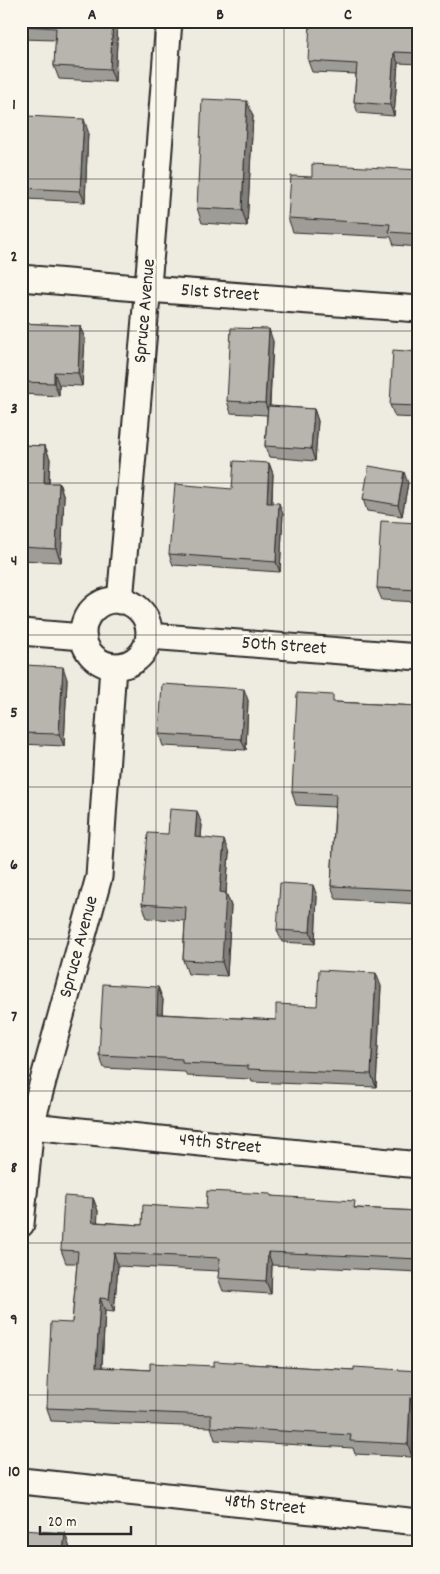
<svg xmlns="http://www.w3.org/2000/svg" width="440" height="1574" viewBox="0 0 440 1574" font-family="Dekko,sans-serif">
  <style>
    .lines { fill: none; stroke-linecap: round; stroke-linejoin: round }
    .minor-casing { stroke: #2b2b2b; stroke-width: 29 }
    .minor { stroke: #fbf7ec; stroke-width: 25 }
    .wall { fill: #9e9c96; stroke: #2b2b2b }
    .shaded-wall { fill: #817f7a; stroke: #2b2b2b }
    .building { fill: #b8b5ae; stroke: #2b2b2b }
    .grid { fill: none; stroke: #2b2b2b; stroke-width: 1; stroke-opacity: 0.55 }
    .labels { text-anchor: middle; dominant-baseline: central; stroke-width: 5; stroke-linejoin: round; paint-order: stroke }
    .street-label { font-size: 19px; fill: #2b2b2b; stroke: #fbf7ec }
    .neatline { fill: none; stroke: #2b2b2b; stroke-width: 2 }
    .grid-label { font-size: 16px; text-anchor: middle; font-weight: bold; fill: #2b2b2b }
  </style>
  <rect width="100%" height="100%" fill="#eeebe0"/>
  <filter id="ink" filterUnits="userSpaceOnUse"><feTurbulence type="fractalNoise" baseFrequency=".02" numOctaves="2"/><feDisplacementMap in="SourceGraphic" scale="10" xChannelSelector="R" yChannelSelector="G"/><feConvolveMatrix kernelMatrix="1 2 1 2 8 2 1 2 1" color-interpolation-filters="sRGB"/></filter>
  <g filter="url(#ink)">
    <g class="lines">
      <g class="minor-casing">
        <g id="minor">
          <polyline points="21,278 148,289 419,309"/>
          <circle cx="116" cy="633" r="33"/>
          <polyline points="120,601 151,251 169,21"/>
          <polyline points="21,632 83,637"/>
          <polyline points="149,636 419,657"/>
          <polyline points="21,1125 419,1165"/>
          <polyline points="21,1224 31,1125 99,877 113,666"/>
          <polyline points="21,1481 419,1522"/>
        </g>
      </g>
      <use href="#minor" class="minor"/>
    </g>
    <g class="wall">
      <polygon points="21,21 118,21 115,82 59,79 54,66 56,40 21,39"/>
      <polygon points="419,21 419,64 398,63 394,116 358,113 354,102 356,74 312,72 308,61"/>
      <polygon points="253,116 247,226 202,223 197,208"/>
      <polygon points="88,131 85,202 27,199 27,198 21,197 21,147 25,148"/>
      <polygon points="419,170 419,247 394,245 391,237 293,232 288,218 312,177"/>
      <polygon points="21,323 80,326 85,339 82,386 59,385 59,396 22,394 21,401"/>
      <polygon points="273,341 270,406 314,409 318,421 315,461 269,457 265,446 267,415 231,413 227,401"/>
      <polygon points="419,352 419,418 395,417 390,405"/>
      <polygon points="21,445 45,446 50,459 49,483 59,483 64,497 61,562 21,560"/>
      <polygon points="269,463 273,474 272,503 283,514 280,572 173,565 169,554 232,489"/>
      <polygon points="408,483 402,516 367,511 363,499"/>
      <polygon points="419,523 419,602 382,600 377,588"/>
      <polygon points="21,677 67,679 64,746 21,744"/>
      <polygon points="248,700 246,750 163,746 159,734"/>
      <polygon points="336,702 419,706 419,904 336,899 331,886 335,807 296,805 292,792"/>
      <polygon points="202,825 201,838 229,854 226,893 231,906 227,976 188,974 183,960 185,921 147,918 142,904 168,834"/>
      <polygon points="317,896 315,944 282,942 277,930"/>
      <polygon points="381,986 376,1087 252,1082 251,1079 187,1076 185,1072 104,1068 99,1055 158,987 163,1000 162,1014 276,1020"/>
      <polygon points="272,1196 357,1208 419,1211 419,1272 272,1265 271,1294 223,1291 218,1278 219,1271 118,1266 114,1312 105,1311 102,1367 150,1370 249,1364 354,1370 419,1371 419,1411 415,1411 412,1457 355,1454 353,1448 215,1440 211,1427 51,1421 47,1408 72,1323 77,1263 66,1263 61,1250 93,1198 98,1211 97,1222 142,1225 206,1209"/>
    </g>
    <g class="shaded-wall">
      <polygon points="113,21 118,21 115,82 110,69"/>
      <polygon points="394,52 398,63 394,116 390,105"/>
      <polygon points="247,101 253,116 247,226 242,210"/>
      <polygon points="84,119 88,131 85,202 80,191"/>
      <polygon points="80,326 85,339 82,386 78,373"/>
      <polygon points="269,329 273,341 269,415 265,403"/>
      <polygon points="54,372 59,385 59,396 54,383"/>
      <polygon points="314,409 318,421 315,461 311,449"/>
      <polygon points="45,446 50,459 48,496 44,483"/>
      <polygon points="269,463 273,474 271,514 267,503"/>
      <polygon points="404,472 408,483 402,516 398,505"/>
      <polygon points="59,483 64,497 61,562 56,549"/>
      <polygon points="279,503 283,514 280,572 276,562"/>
      <polygon points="63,667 67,679 64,746 59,734"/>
      <polygon points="244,689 248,700 246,750 241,739"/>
      <polygon points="197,811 202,825 200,851 195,837"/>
      <polygon points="224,840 229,854 226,893 231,906 227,976 222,962 220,892"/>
      <polygon points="313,885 317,896 315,944 310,932"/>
      <polygon points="376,973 381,986 376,1087 371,1074"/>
      <polygon points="158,987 163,1000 161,1027 157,1014"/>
      <polygon points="93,1198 98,1211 97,1235 92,1222"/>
      <polygon points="268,1252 272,1265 271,1294 266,1281"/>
      <polygon points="114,1253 118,1266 114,1312 109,1299"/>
      <polygon points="100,1298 105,1311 101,1380 96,1367"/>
      <polygon points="410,1398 415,1411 412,1457 408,1444"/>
      <polygon points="65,1533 70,1548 70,1553 63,1553"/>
    </g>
    <g class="building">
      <polygon points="21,21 113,21 110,69 54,66 56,28 21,26"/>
      <polygon points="310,21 419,21 419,53 394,52 390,105 354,102 357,64 308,61"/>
      <polygon points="202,99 247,101 242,210 197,208"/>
      <polygon points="27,116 84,119 80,191 23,188 23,186 21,186 21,147 25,148"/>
      <polygon points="312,164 419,170 419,234 389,232 390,224 288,218 291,176 312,177"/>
      <polygon points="21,323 80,326 78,373 54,372 54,383 21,382"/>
      <polygon points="231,328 269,329 265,403 227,401"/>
      <polygon points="393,350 419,352 419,406 390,405"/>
      <polygon points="268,406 314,409 311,449 265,446"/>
      <polygon points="21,445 45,446 44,483 59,483 56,549 21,547"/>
      <polygon points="234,461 269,463 267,503 279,503 276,562 169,554 175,484 232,489"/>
      <polygon points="369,466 404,472 398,505 363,499"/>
      <polygon points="381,521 419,523 419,590 377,588"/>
      <polygon points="25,665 63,667 59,734 21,733 21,677 24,678"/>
      <polygon points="162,684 244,689 241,739 159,734"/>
      <polygon points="297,693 333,695 333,702 419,706 419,890 331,886 336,794 292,792"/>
      <polygon points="170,809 197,811 195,837 224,840 220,892 226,893 222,962 183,960 186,907 142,904 148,833 168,834"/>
      <polygon points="280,883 313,885 310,932 277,930"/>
      <polygon points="319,970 376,973 371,1074 248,1069 248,1066 182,1063 182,1059 99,1055 103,984 158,987 157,1014 276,1020 276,1004 317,1006"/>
      <polygon points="207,1191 271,1194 271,1196 355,1201 354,1208 419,1211 419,1259 268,1252 266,1281 218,1278 220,1258 114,1253 109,1299 100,1298 96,1367 150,1370 150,1363 214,1366 214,1361 248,1363 248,1364 354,1370 354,1367 419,1371 419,1399 410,1398 408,1444 350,1441 351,1435 211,1427 211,1415 47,1408 51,1322 72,1323 78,1251 61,1250 64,1196 93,1198 92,1222 142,1225 143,1205 206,1209"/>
      <polygon points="23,1530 65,1533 63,1553 21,1553"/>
    </g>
  </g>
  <path class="grid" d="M156,21v1532M284,21v1532M21,179h398M21,331h398M21,483h398M21,635h398M21,787h398M21,939h398M21,1091h398M21,1243h398M21,1395h398"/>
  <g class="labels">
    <g class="street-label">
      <text transform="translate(220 294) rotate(4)">51st Street</text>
      <text transform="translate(146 311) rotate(-85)">Spruce Avenue</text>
      <text transform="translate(284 647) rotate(4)">50th Street</text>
      <text transform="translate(80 947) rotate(-75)">Spruce Avenue</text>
      <text transform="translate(220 1145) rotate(6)">49th Street</text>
      <text transform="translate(265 1506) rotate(6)">48th Street</text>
    </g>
  </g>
  <rect width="440" height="1574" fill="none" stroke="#fbf7ec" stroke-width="55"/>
  <path d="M40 1526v8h91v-8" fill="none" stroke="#2b2b2b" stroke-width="2.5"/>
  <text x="48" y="1526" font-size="15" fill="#2b2b2b" stroke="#fbf7ec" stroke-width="4" paint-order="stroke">20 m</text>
  <rect x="28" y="28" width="384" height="1518" class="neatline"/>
  <g class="grid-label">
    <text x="92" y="19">A</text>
    <text x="220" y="19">B</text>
    <text x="348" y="19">C</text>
    <text x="14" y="109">1</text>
    <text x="14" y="261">2</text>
    <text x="14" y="413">3</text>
    <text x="14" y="565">4</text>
    <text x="14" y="717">5</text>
    <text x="14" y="869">6</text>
    <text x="14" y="1021">7</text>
    <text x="14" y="1172">8</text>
    <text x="14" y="1324">9</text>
    <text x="14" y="1476">10</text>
  </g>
</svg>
